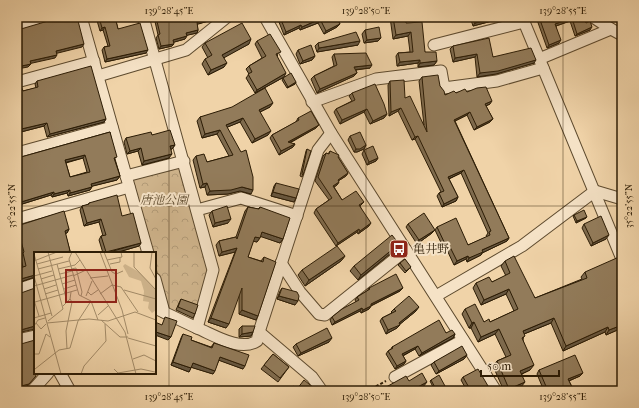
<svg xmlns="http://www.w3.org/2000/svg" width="639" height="408" viewBox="0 0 639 408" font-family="'IM FELL French Canon','Noto Serif JP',serif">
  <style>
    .park { fill: url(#park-crowns); stroke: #7e6848 }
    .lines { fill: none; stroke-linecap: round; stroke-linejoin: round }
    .minor-casing { stroke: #5d4a2e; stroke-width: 13 }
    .path { stroke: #2c1c05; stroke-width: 2; stroke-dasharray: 3 2; stroke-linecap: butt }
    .minor { stroke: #f5e2c6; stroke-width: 11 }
    .wall { fill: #7e6a4d; stroke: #2c1c05; fill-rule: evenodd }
    .shaded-wall { fill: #66563f; stroke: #2c1c05 }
    .building { fill: #927b5a; stroke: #2c1c05; fill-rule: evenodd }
    .ticks { fill: none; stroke: #2c1c05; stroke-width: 1; stroke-opacity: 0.45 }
    .labels { text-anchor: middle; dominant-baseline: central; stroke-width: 4; stroke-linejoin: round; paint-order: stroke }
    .park-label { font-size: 12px; font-style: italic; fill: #5d4a2e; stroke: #f5e2c6 }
    .poi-label { font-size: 12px; fill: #2c1c05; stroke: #f5e2c6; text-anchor: start }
    .inset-road { fill: none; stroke: #a28a67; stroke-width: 1 }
    .view { fill: #8f2418; fill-opacity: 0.15; stroke: #8f2418; stroke-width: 2 }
    .inset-edge { fill: none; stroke: #2c1c05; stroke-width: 2 }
    .neatline { fill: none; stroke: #2c1c05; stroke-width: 1.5 }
    .ticks-label { font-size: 10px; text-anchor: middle; fill: #2c1c05 }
  </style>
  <defs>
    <pattern id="park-crowns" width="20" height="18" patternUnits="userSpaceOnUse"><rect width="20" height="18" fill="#cfb48c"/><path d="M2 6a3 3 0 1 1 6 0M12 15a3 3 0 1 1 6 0" fill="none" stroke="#b29a77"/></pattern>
  </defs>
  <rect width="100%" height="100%" fill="#f0d3a8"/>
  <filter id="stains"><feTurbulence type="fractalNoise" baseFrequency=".005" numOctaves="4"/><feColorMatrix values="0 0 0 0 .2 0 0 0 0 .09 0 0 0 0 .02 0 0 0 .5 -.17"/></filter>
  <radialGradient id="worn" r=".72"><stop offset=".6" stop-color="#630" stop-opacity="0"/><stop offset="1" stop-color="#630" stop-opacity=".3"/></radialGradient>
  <polygon class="park" points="181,165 209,271 195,322 168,309 155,265 155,253 152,253 131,179"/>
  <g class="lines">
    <g class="minor-casing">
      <g id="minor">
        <polyline points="81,17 148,253"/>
        <polyline points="143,17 213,270 197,328 155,308"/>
        <polyline points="265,17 331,133 496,391"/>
        <polyline points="522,17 622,259"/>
        <polyline points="593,17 611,29 622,35"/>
        <polyline points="17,25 44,17"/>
        <polyline points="434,45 524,22"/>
        <polyline points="539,59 611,29"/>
        <polyline points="98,76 186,50 227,17"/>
        <polyline points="17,82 94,61"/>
        <polyline points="312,102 376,79 441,71 444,88 497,81 543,68"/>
        <polyline points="17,153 112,127"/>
        <polyline points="126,176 184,161"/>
        <polyline points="197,210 241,198 297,216"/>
        <polyline points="17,219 129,187"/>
        <polyline points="281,263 300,292 319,314 325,315 406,250"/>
        <polyline points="155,279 164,312"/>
        <polyline points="17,290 35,284"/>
        <polyline points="436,296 522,246 595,191 622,199"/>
        <path d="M197,328c17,7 43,24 60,13l2,-9 59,-182 13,-17"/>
        <polyline points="259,332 312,377 322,391"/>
        <polyline points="17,340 35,336"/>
        <polyline points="60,373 70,391"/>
        <polyline points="395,377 463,340"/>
        <polyline points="32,391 48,373"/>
      </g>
    </g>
    <polyline class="path" points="367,391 386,381"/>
    <use href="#minor" class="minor"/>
  </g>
  <g class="wall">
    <polygon points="96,17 115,17 118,29 146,53 105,62 102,50 104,47 108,46 103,30 100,31"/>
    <polygon points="154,17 214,17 212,20 197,24 198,30 197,33 187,35 185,39 174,42 172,46 159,49 156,38 158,35"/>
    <polygon points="277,17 297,17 297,18 336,17 340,24 337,27 324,34 318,23 300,30 299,28 284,35"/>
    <polygon points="390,17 405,17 406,23 425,52 437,61 434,65 418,67 418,63 397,66 396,56 398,53 410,52 408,36 393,39"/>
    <polygon points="470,17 507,17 473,26"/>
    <polygon points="536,17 584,17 586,23 590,30 575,36 570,21 556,26 559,43 547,48"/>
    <polygon points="365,30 381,38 378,41 364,43 362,34"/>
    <polygon points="257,41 278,55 277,56 284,77 255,93 246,78 249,74 246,69 249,66 262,58 255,44"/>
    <polygon points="205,43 249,44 224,57 224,67 208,75 202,64 205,59 208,58 202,47"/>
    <polygon points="318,43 358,45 317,52 315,46"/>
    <polygon points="453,46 493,57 534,63 496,74 477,77 475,57 453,62 450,49"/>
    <polygon points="298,50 315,56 312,60 300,64 296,54"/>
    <polygon points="334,54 370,68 356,70 357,73 354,76 317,93 311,79 314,76 334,66 332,57"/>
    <polygon points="422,77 440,86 445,95 467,92 490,104 486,106 493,119 490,122 474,130 467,115 455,121 509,238 507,241 482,253 481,255 467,262 466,259 454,265 447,250 445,251 435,230 437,227 468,245 487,237 486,236 488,233 461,173 449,179 458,197 456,201 442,207 437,196 439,193 441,192 415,139 412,140 398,111 389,116 388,85 390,81 405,98 424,125 419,81"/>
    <polygon points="283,78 296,82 295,84 287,88 282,80"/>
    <polygon points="37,81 106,119 104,122 47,137 44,126 17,133 17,84 23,91 36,88 35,84"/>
    <polygon points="352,93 387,114 384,118 370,124 364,112 340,124 334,112 336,109 352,101 349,96"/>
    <polygon points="270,107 260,112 268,135 252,143 240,122 227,127 251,194 240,191 228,194 207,195 205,187 200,188 193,160 196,156 207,162 229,156 217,134 202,138 197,121 200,117"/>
    <polygon points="298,118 319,125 316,128 290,143 295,144 293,147 279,155 270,138 272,135 296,122"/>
    <path d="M110,132l5,28 5,16 -3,4 -25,6 -2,4 -22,6 -1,-3 -15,4 -1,-2 -32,10 -1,-2 3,-46zM83,158l4,14 -17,5 -4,-14z"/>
    <polygon points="152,135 175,145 172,149 171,149 169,158 142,165 138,151 127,154 124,142 126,138"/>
    <polygon points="350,136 366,145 364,149 357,152 354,152 348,140"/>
    <polygon points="307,149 303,175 302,177 300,176 306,151"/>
    <polygon points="364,150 378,158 376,161 367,165 362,154"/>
    <polygon points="330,151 338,157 348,173 346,176 338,181 339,182 337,185 334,187 342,200 364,202 360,206 369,226 358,234 357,232 336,246 314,213 316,209 329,200 315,181 323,156 326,153 328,154"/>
    <polygon points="276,183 296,198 294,202 271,196 274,186"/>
    <polygon points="89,203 122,216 141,243 139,246 115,253 103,253 99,240 101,236 103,236 99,222 84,226 80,210 82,206 88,205"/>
    <polygon points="248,207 258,209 260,207 283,239 280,243 261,236 257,242 253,241 248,257 261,261 264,257 256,320 239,314 239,295 226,328 208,322 235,252 219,256 216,245 219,241 236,237 245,211"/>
    <polygon points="212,211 228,223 213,227 209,215"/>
    <polygon points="574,215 587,217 586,218 576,223 573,216"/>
    <polygon points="408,224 432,233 417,244 406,227"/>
    <polygon points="584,224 606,239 591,246 582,228"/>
    <polygon points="17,226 69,229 67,233 65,233 70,251 69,253 35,253 35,277 17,283 17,269 23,267 20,256 22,254 17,236"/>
    <polygon points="399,244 396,249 358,280 350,271 354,266"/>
    <polygon points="345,256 341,261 305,286 298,275 302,270"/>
    <polygon points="505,261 535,298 582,279 581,277 585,272 622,328 606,335 605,332 563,351 551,323 524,334 523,340 530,370 522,374 521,387 512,391 504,391 493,366 497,361 506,357 495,334 478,342 471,328 469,328 462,314 465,309 484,322 490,322 514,311 506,294 481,305 473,288 476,283 492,282 506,276 501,266"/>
    <polygon points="400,263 411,267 405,273 398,265"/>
    <polygon points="282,288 295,305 277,299 280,291"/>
    <polygon points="369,288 400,291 371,306 369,309 361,313 360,311 332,325 330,320 332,317 356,302 355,300 357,297 367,291"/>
    <polygon points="181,299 195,314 193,318 176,310 179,303"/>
    <polygon points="394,309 416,311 400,324 397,328 386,334 380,321 382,318 392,313 391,312"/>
    <polygon points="242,326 253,332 251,336 239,337 239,329"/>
    <polygon points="446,333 455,334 453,338 419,356 415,349 403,356 406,361 404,364 395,369 386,354 388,351 391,349 392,347"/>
    <polygon points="183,334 191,340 211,347 214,343 243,369 219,360 213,374 191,367 189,372 171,365 181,338"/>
    <polygon points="329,342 298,356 293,347 296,344"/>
    <polygon points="273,354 289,367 278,382 261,369"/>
    <polygon points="467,355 464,359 436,374 431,365 434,362"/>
    <polygon points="539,370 580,376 569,381 574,391 544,391 537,374"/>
    <polygon points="463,377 491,391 467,391 461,380"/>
    <polygon points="431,380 444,388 439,391 435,391 430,381"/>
  </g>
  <g class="shaded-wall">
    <polygon points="498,17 507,17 473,26 475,23"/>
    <polygon points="608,17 622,17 607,18"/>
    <polygon points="214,18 212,20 195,25 197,22"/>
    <polygon points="572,18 570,21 553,27 555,24"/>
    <polygon points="320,19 318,23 300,30 302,27"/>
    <polygon points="340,24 337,27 324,34 326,31"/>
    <polygon points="301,25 299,28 284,35 286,32"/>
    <polygon points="105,27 103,30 100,31 102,28"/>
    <polygon points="592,27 590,30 575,36 577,34"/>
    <polygon points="198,30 197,33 184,36 186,33"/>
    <polygon points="411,32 408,36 393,39 396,35"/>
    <polygon points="187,36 185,39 171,43 173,40"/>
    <polygon points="381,38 378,41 364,43 367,40"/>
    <polygon points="251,39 249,44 220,60 222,55"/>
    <polygon points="561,40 559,43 547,48 549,45"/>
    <polygon points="360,41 358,45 317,52 319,48"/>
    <polygon points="84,44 82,47 54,54 56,51"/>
    <polygon points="174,44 172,46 159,49 161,46"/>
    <polygon points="148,50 146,53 105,62 107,59"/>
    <polygon points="477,54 475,57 453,62 455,58"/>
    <polygon points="57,55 55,58 28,64 30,61"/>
    <polygon points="315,56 312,60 300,64 303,61"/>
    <polygon points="420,60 418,63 397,66 400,62"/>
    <polygon points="536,60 534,63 496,74 477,77 480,73"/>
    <polygon points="437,61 434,65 418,67 420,63"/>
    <polygon points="227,63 224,67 208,75 211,70"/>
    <polygon points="31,64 28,67 17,69 17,67"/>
    <polygon points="372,65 370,68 352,70 354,67"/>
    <polygon points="286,73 284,77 255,93 257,90"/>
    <polygon points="357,73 354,76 317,93 320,89"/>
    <polygon points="296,82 295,84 287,88 288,87"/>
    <polygon points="492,101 490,104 483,107 485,104"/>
    <polygon points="273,103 270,107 256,114 259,110"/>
    <polygon points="401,108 398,111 389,116 391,112"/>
    <polygon points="367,109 364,112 340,124 342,120"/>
    <polygon points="470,112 467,115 451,123 454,120"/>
    <polygon points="387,114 384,118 370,124 373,121"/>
    <polygon points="243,118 240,122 223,129 226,125"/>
    <polygon points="106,119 104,122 47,137 50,134"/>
    <polygon points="493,119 490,122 474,130 477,127"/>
    <polygon points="47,123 44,126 17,133 17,130"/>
    <polygon points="319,125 316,128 285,145 288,142"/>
    <polygon points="220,130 217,134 202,138 205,134"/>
    <polygon points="271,131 268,135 252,143 255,139"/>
    <polygon points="418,136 415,139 412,140 415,137"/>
    <polygon points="295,144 293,147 279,155 281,151"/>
    <polygon points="175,145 172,149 167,150 170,146"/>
    <polygon points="366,145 364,149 357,152 354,152 356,149"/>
    <polygon points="141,148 138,151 127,154 130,151"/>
    <polygon points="172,154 169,158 142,165 144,161"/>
    <polygon points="85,155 83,158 63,163 65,160"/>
    <polygon points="378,158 376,161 367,165 369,162"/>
    <polygon points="464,170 461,173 446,180 448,177"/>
    <polygon points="348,173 346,176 335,183 338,180"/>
    <polygon points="120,176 117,180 89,187 91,184"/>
    <polygon points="339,182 337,185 331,189 333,186"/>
    <polygon points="207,183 205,187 200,188 203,184"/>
    <polygon points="92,187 90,190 68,196 70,193"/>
    <polygon points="242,187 253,190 251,194 240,191 228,194 207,195 210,191"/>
    <polygon points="70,190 67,193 52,197 54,194"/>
    <polygon points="54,192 51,195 19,205 21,202"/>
    <polygon points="273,192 296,198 294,202 271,196"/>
    <polygon points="458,197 456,201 442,207 444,204"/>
    <polygon points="587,217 586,218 576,223 577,221"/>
    <polygon points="101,219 99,222 84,226 87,223"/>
    <polygon points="231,219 228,223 213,227 215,223"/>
    <polygon points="371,223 369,226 358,234 360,231"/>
    <polygon points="69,229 67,233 63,234 65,231"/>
    <polygon points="359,229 357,232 336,246 338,243"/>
    <polygon points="435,230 432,233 417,244 419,240"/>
    <polygon points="262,232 283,239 280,243 259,236"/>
    <polygon points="609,235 606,239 591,246 593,243"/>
    <polygon points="255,237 260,238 257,242 252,241"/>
    <polygon points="509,238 507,241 482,253 481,255 467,262 469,258 482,250"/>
    <polygon points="141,243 139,246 115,253 106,253"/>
    <polygon points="399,244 396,249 358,280 361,275"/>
    <polygon points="450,247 447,250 445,251 447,248"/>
    <polygon points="237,248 235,252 219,256 222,252"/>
    <polygon points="345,256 341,261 305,286 309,280"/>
    <polygon points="468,256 466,259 454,265 457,261"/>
    <polygon points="35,275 35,277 17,283 17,280"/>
    <polygon points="403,288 400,291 368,307 371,304"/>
    <polygon points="509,289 506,294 481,305 484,300"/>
    <polygon points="279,296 298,301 295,305 277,299"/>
    <polygon points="371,306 369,309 361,313 363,310"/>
    <polygon points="419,307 416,311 399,325 400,325 397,328 386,334 388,330 399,323"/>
    <polygon points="362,308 360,311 332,325 335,322"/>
    <polygon points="242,310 258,316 256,320 239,314"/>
    <polygon points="211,318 229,324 226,328 208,322"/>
    <polygon points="554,318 551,323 519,336 523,331"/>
    <polygon points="474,322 471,328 469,328 472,323"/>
    <polygon points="622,325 622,328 606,335 609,330"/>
    <polygon points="35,326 35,329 17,333 17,331"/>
    <polygon points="608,327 605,332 563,351 566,346"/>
    <polygon points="499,329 495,334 478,342 481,337"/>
    <polygon points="156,332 171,337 168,340 155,335"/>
    <polygon points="253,332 251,336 239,337 242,334"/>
    <polygon points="455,334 453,338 419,356 422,353"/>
    <polygon points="332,338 329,342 298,356 301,353"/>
    <polygon points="418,346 415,349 400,357 402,354"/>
    <polygon points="467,355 464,359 436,374 439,371"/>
    <polygon points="220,357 245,366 243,369 218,360"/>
    <polygon points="406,361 404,364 395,369 397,366"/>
    <polygon points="173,362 191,368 189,372 171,365"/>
    <polygon points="193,363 215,371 213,374 190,367"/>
    <polygon points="534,365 530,370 517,376 520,371"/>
    <polygon points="583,373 580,376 566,382 568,379"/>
    <polygon points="36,376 26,387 17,389 17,387"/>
    <polygon points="427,382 423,387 416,391 412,391 414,389"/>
    <polygon points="525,382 521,387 512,391 507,391 509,389"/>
  </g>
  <g class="building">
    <polygon points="52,17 77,17 84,44 56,51 57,55 30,61 31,64 17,67 17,28 21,29 48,21 51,19"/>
    <polygon points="99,17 115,17 118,29 140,23 148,50 107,59 104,47 110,46 105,27 102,28"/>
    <polygon points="156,17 214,17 214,18 197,22 198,30 186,33 187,36 173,40 174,44 161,46 158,35 160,34"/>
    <polygon points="280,17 297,17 297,18 301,17 336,17 340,24 326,31 320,19 302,27 301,25 286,32"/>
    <polygon points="393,17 405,17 406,23 422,22 425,52 436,52 437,61 420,63 420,60 400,62 398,53 413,52 411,32 396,35"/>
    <polygon points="473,17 498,17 475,23"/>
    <polygon points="539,17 584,17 586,23 590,21 592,27 577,34 572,18 555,24 561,40 549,45"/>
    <polygon points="242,23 251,39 222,55 227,63 211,70 205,59 212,55 205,43"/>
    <polygon points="379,27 381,38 367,40 365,30"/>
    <polygon points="356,32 360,41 319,48 318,43"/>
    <polygon points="270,34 281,52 276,54 286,73 257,90 248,74 252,72 249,66 266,56 257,41"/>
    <polygon points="489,38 493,57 531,48 536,60 498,71 480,73 477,54 455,58 453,46"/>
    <polygon points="311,45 315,56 303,61 298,50"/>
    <polygon points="366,53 372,65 354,67 357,73 320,89 314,76 337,65 334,54"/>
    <polygon points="91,66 106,119 50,134 47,123 17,130 17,84 21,86 23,91 38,87 37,81"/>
    <polygon points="291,73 296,82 288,87 283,78"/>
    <polygon points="438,75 440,86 444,91 445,95 454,91 456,93 465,89 467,92 477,88 486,87 492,101 485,104 493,119 477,127 470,112 454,120 509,238 482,250 483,252 469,258 468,256 457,261 450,247 447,248 437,227 456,218 468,245 490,235 489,232 491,231 464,170 448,177 458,197 444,204 439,193 444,191 418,136 415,137 401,108 391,112 390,81 404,80 405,98 410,96 427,132 422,77"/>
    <polygon points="375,84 384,104 387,114 373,121 367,109 342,120 336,109 355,100 352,93"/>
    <polygon points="265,88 273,103 259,110 271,131 255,139 243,118 226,125 241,152 246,150 253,177 253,190 242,187 231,190 210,191 207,183 203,184 196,156 204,154 207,162 233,155 220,130 205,134 200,117 232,107"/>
    <polygon points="311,111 319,125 288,142 295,144 281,151 272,135 299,120 298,118"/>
    <polygon points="170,130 175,145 170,146 172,154 144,161 141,148 130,151 126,138 151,132 152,135"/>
    <path d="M110,132l7,25 -3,1 6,18 -29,8 1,3 -22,6v-3l-16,4v-2l-33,10 -1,-2 -3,1v-45l4,1zM85,155l5,17 -20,5 -5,-17z"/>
    <polygon points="360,132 366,145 360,149 356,149 350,136"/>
    <polygon points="373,146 378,158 369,162 364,150"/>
    <polygon points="307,149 311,151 303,175 302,174"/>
    <polygon points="330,151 339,155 338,157 348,173 338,180 339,182 333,186 342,200 356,191 364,202 359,205 371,223 360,231 359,229 338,243 316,209 332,198 318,177 326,153 329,154"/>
    <polygon points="276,183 299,189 296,198 273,192"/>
    <polygon points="117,195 122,216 133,213 141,243 106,252 101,236 106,235 101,219 87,223 82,206 89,204 89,203"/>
    <polygon points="227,206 231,219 215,223 212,211"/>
    <polygon points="248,207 259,209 260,207 290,218 283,239 262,232 260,238 255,237 248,257 263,262 264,257 276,262 258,316 242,310 242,288 229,324 211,318 237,248 222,252 219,241 236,237 237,239"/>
    <polygon points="584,210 587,217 577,221 574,215"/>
    <polygon points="64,211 69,229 65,231 70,251 62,253 35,253 35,275 17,280 17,269 26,266 23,253 24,252 17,226"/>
    <polygon points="424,213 435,230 419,240 408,224"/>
    <polygon points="601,216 609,235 593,243 584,224"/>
    <polygon points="392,235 399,244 361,275 354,266"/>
    <polygon points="337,246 345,256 309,280 302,270"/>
    <polygon points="514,256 535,298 587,278 585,272 619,257 622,259 622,325 609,330 608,327 566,346 554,318 523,331 525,336 522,338 534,365 520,371 525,382 509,389 497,361 511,355 499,329 481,337 474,322 472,323 465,309 475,304 484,322 489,319 490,322 518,309 509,289 484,300 476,283 489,277 492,282 510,273 505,261"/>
    <polygon points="405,259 411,267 406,271 400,263"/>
    <polygon points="396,274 403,288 371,304 371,306 363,310 362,308 335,322 332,317 342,309 359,300 357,297 370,289 369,288"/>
    <polygon points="35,288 35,326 17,331 17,293 21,293"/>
    <polygon points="282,288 297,292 299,296 298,301 279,296"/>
    <polygon points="409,296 419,307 399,323 400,325 388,330 382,318 396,311 394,309"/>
    <polygon points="181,299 198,305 195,314 178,307"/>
    <polygon points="165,317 177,321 171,337 156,332 155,335 155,322 162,325"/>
    <polygon points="439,320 446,333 452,330 455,334 422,353 418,346 402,354 406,361 397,366 388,351 393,348 392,347"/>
    <polygon points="242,326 255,326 253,332 242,334"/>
    <polygon points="327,328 332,338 301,353 296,344"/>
    <polygon points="183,334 192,337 191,340 212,348 214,343 249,355 245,366 220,357 215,371 193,363 191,368 173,362"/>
    <polygon points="35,340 35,368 34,369 36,376 29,384 17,387 17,343 21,344"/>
    <polygon points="462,346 467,355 439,371 434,362"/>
    <polygon points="273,354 289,367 280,378 264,365"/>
    <polygon points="575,355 583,373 568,379 574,391 548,391 539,370"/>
    <polygon points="478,369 491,391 471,391 463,377"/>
    <polygon points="422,373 427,382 414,389 414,391 379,391 406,376 409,381"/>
    <polygon points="439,375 445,386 437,391 431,380"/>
    <polygon points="304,380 314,388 312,391 289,391 293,386 297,389"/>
  </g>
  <path class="ticks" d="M169,17v374M366,17v374M563,17v374M17,206h605"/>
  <defs>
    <g id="bus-square" transform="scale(1)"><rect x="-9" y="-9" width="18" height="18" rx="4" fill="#8f2418" stroke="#f5e2c6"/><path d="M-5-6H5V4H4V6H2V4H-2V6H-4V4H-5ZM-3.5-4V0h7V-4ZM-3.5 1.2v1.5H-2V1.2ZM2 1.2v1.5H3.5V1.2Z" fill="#fff"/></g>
  </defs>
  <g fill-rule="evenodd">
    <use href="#bus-square" x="399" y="249"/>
  </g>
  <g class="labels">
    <g class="park-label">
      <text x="164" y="200">唐池公園</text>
    </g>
    <g class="poi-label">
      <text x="413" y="249">亀井野</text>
    </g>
  </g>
  <g transform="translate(34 252)">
    <rect width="122" height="122" fill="#f0d3a8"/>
    <path d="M91,12l14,8 17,18v20l-4,3 -4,-5 1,-6 -6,-1 1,-10 -3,-10 -12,-4 -6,-11z" fill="#cfb48c"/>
    <path class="inset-road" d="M14,0l15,57 -15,12M41,0l50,80 11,42M66,0l22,58 6,24M70,0l8,20 4,2 7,-3M100,0v15l22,23M118,0l-2,16 6,11M0,2l18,62M73,8l15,-3 -1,-5M0,9l23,-9M3,12l26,-7M23,12l10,38M76,12l10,-2v-5M4,17l31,-8M24,17l17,-4 5,-5M37,17l5,-1 6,24 -1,4 -2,-1 -10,-36 3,-7M26,22l12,-3M0,24l18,-5M0,24l27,98M39,24l13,-6M56,26l18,-2M7,27l13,-4M28,32l13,-4M0,34l39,-11M10,37l12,-4M30,37l12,-4M90,38l32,9M54,40l3,3 7,-5M11,42l13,-4M66,42l12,-9 9,2 17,25M47,44l10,5 7,19M52,44l6,-15M0,48l5,16M1,50l42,-12M29,54l7,-7 1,-7M64,63l10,-9M0,66l17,-5M67,68l19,17h8M2,71l5,6 5,-5M13,71l42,-4 19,2 27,-9 21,8M0,74l4,-6 7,-2M94,86l28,8M33,97l-1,-18 6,-29 -2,-3M0,102h5l7,-20 4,3M99,107l11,-4 12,6M1,117l24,-19 11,-2 8,-27 13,-20M80,117l4,4 23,-4 14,3M47,122l3,-8 22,-25 -1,-17"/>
    <path class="view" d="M32,18h50v32h-50z"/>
    <rect width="122" height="122" class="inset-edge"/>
  </g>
  <rect width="639" height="408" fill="none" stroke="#f0d3a8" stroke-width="44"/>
  <path d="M481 370v6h78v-6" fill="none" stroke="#2c1c05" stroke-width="2"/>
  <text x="487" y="370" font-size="12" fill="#2c1c05" stroke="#f5e2c6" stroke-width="3" paint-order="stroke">50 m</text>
  <rect x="22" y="22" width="595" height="364" class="neatline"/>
  <g class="ticks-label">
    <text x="169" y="14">139°28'45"E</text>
    <text x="366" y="14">139°28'50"E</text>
    <text x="563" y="14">139°28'55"E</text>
    <text transform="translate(11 206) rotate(-90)" y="4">35°22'55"N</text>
    <text transform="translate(628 206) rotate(-90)" y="4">35°22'55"N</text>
    <text x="169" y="400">139°28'45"E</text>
    <text x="366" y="400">139°28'50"E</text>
    <text x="563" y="400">139°28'55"E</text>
  </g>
  <rect width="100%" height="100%" filter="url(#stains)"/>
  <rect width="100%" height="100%" fill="url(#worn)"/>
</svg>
